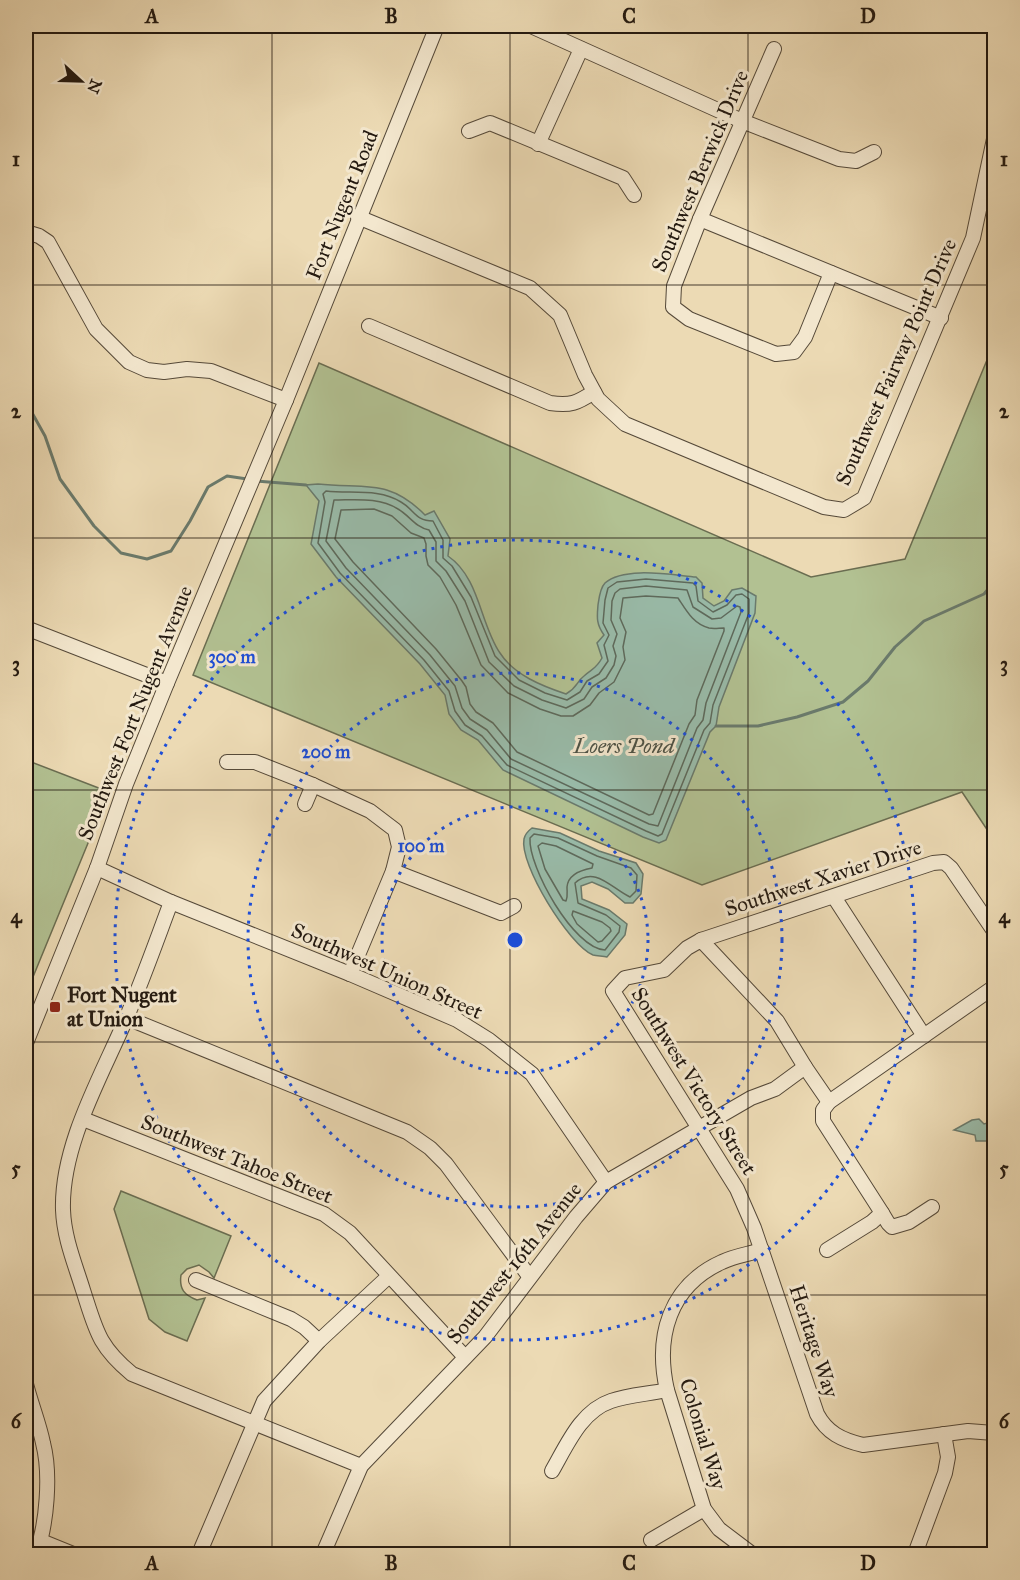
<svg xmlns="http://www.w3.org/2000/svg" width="1020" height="1580" viewBox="0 0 1020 1580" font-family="'IM FELL Great Primer',serif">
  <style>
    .green { fill: #b2c192; stroke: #6a6d51; stroke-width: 1.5 }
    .water { fill: #99bba9; stroke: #6a7a6c; stroke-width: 1.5 }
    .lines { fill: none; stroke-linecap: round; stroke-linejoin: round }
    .shore { stroke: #5e6a5c; stroke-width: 1.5 }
    .stream { stroke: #6a7a6c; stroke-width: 3 }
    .minor-casing { stroke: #554939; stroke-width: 16 }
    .minor { stroke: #f3e7ce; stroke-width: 14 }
    .grid { fill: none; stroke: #231910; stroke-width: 1.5; stroke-opacity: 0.55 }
    .ring { fill: none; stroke: #1d4ed8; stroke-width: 3; stroke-dasharray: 3 6 }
    .poi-dot { fill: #8f2418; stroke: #f3e7ce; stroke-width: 2 }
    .labels { text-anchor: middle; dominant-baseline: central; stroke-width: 6; stroke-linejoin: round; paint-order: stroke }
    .street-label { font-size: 21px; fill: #231910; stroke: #f3e7ce }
    .poi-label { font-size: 21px; font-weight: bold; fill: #231910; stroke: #f3e7ce; text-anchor: start }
    .water-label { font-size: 22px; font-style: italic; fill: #4c5246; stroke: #f3e7ce }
    .centre { fill: #1d4ed8; stroke: #f3e7ce; stroke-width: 3 }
    .ring-label { font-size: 18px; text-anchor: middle; font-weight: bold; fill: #1d4ed8; stroke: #f3e7ce; stroke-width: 6; stroke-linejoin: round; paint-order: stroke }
    .neatline { fill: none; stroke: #231910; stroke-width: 2 }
    .grid-label { font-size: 20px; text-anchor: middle; font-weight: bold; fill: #231910 }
  </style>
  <rect width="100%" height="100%" fill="#ecdab4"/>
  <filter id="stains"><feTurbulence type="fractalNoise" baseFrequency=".00333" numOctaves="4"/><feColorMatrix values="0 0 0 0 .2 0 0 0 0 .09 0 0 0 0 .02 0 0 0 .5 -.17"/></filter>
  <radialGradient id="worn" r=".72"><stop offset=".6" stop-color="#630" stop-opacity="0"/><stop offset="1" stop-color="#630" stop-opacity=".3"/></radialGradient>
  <g class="green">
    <polygon points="994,343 994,840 962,792 702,885 193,675 319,363 811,577 905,559"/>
    <polygon points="26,760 109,792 26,994"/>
    <path d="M121,1191l110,45 -17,42 -5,-6 -10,-7 -12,4 -6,6c-2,14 3,20 16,25l8,-2 -18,43 -22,-9 -16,-13 -35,-110z"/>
  </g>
  <g class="water">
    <path d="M318,484c47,5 71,-6 107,31l9,-4 16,28 -2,17c32,22 32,68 52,97 14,22 42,33 66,41 12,-7 10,-12 18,-18 9,-8 12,-7 18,-18l-5,-15 7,-8c-8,-11 -7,-18 -6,-30 1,-7 2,-17 7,-22 19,-17 67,-8 91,-6l6,6 1,15 11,8 10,-5 8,-11 10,-2 14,8 -1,17 -36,94 -3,19 -6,6 -44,108 -7,3 -16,-6 -140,-67 -25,-30 -17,-10 -12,-16 -4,-19 -25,-31 -84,-87 -25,-33 8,-43 -13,-16z"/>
    <path d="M532,828l28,5 39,18 37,12 7,11 -2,20 -8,9h-8l-17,-14 -16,-7 -11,4 1,13 27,11 18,14 -2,11 -18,22c-4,-1 -10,-1 -14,-2 -24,-10 -74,-91 -69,-116 1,-5 4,-8 8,-11z"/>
    <polygon points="994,1114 994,1138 991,1141 976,1141 975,1135 954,1130 972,1120 979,1119 984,1124 991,1122"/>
  </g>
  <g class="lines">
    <g class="shore">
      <path d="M326,491c25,3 53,-3 75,11 14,8 14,19 32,19l10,19v18l9,8 19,31 24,59 24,24 26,13 22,7 13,-8 7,-11 12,-7 9,-13 -4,-16 5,-10 -6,-12 2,-23 3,-12 9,-6 29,-3 47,4 3,3 2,15 15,11 14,-7 9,-10 6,-1 7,5v14l-36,92 -3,18 -6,7 -42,104 -4,2 -12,-5 -139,-66 -25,-29 -17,-11 -10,-14 -6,-20 -25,-31 -84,-87 -22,-30 7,-41 -2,-8z"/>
      <path d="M334,500c22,0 45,-3 64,9 12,7 17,18 31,21l7,12v19l10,10 19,30 24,61 25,24 28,14 24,8 18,-9 8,-12 14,-9 8,-13 2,-9 -3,-10 4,-12 -6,-14 1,-19 3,-8 5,-4 26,-3 41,4 6,17 19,12 9,-1 16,-12 3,1 1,5 -35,91 -3,17 -6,8 -39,98 -9,-2 -138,-65 -24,-29 -17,-11 -8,-11 -7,-22 -25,-31 -84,-87 -20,-27z"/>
      <path d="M374,509l18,7 19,17 13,5 2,6v12l2,9 12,12 16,28 25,60 27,28 32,16 21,7h12l17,-11 9,-12 15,-11 11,-22 -2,-13 3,-15 -6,-14 3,-20 23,-2 32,2c8,12 15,26 31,30 5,1 10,0 15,0v3l-27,69 -2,15 -6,9 -36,90 -4,1 -132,-63 -24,-29 -17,-11 -6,-8 -4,-17 -4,-6 -26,-32 -83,-87 -18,-23 6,-29z"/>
      <path d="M534,834l24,4 39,18 34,12 6,7 -1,16 -6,6c-18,-8 -35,-32 -55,-14l3,20 28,12 14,11 -1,6 -14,18c-31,-1 -77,-83 -75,-112z"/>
      <path d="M542,843l14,3 37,18 -1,4c-11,2 -24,6 -25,19 0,6 1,9 -1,14l-3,-1 -18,-31 -7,-23z"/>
      <polygon points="573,911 602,922 610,928 611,931 602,941 598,942 577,924 572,915"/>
    </g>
    <g class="stream">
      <polyline points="26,402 45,436 60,479 94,526 121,553 147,559 171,551 190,521 208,487 227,476 247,479"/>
      <polyline points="256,481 306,485"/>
      <polyline points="716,726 758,726 797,717 843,702 868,681 895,647 924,621 984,594 994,582"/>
    </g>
    <g class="minor-casing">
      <g id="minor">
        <polyline points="531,26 742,121 839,159 856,161 874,152"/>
        <polyline points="774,49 700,219 674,286 673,307 689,319 776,354 794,352 805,337 831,273"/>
        <polyline points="469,131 490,123 623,178 634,195"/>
        <polyline points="538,144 581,49"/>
        <polyline points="358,217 530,288 560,315 585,375 598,399 625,424 824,507 844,510 864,498 973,238 994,139"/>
        <polyline points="700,219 941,318"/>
        <polyline points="26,232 39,236 48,242 96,329 129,362 147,370 164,372 187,369 211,371 286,400"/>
        <path d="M369,326l181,77c21,3 27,0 44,-11"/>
        <polyline points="26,628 167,683"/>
        <polyline points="227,762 255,762 313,785 370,811 395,830 399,847 393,871 350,974"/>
        <polyline points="305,804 313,785"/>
        <polyline points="97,868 171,902 350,974 457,1020 489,1040 532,1074 606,1182"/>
        <polyline points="393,871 501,913 514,906"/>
        <polyline points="834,897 924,1036"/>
        <path d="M171,902c-15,40 -29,80 -46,119 -25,58 -64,125 -62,189 1,28 12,54 20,80 13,40 15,56 49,84l229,92"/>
        <polyline points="701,940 933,863 944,862 951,868 994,931"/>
        <polyline points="127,1018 407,1132 430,1148 446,1164 529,1276"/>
        <polyline points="26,1043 97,868 126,784 167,683 286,400 437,26"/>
        <path d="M829,1102l-24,-35 -28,-46 -76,-81 -14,8 -23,22 -39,8 -12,13 124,198 17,39 63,186c10,19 25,26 46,31l105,-14 26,2"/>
        <polyline points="83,1119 324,1214 350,1233 465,1357"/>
        <polyline points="882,1213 888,1223 892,1227 909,1222 932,1207"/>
        <polyline points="827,1250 872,1222 882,1213 823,1121 823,1110 829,1102 994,987"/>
        <polyline points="196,1280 291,1319 304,1327 319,1341"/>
        <path d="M26,1384c5,20 13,39 17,59 8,31 4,81 -7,111"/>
        <path d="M552,1471c15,-26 29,-60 59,-70 17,-6 38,-7 56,-11"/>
        <polyline points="651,1540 704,1509"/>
        <polyline points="41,1541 73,1554"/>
        <polyline points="199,1554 264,1401 319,1341 389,1276"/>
        <polyline points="323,1554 361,1466 485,1337 576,1217 606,1182 751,1098 775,1089 805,1067"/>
        <path d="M752,1554l-33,-25 -15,-20 -37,-119c-12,-53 2,-104 55,-128 12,-6 27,-8 40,-12"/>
        <polyline points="915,1554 945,1473 948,1457 944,1434"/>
      </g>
    </g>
    <use href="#minor" class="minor"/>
  </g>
  <path class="grid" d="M272,26v1528M510,26v1528M748,26v1528M26,285h968M26,538h968M26,790h968M26,1042h968M26,1295h968"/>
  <g class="ring">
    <circle cx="515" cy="940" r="133"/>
    <circle cx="515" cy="940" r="267"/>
    <circle cx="515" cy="940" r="400"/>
  </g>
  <rect class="poi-dot" x="49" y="1001" width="12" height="12" rx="3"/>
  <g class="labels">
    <g class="street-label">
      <text transform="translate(700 171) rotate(-67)">Southwest Berwick Drive</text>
      <text transform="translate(342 205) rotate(-68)">Fort Nugent Road</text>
      <text transform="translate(896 362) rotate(-66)">Southwest Fairway Point Drive</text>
      <text transform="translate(135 713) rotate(-68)">Southwest Fort Nugent Avenue</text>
      <text transform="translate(823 878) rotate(-18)">Southwest Xavier Drive</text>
      <text transform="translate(387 971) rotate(24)">Southwest Union Street</text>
      <text transform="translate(694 1081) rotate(58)">Southwest Victory Street</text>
      <text transform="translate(237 1159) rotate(22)">Southwest Tahoe Street</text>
      <text transform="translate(514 1263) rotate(-51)">Southwest 16th Avenue</text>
      <text transform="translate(814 1341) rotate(72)">Heritage Way</text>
      <text transform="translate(703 1434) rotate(73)">Colonial Way</text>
    </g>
    <g class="poi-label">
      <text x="67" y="995">Fort Nugent<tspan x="67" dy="24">at Union</tspan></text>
    </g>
    <g class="water-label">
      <text x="624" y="745">Loers Pond</text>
    </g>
  </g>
  <circle cx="515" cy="940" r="9" class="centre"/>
  <g class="ring-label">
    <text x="232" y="663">300 m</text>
    <text x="326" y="758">200 m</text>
    <text x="421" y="852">100 m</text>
  </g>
  <rect width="1020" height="1580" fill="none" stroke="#ecdab4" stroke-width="66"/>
  <g transform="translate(81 81) rotate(112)" stroke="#f3e7ce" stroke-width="4.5" paint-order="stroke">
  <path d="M0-4.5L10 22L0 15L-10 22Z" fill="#231910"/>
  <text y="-9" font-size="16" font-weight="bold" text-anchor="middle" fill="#231910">N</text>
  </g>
  <rect x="33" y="33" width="954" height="1514" class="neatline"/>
  <g class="grid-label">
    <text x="152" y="23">A</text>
    <text x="391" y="23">B</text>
    <text x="629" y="23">C</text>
    <text x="868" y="23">D</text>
    <text x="16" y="166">1</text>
    <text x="1004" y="166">1</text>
    <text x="16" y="418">2</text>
    <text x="1004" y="418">2</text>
    <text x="16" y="671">3</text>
    <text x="1004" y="671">3</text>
    <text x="16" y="923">4</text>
    <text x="1004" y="923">4</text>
    <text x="16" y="1175">5</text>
    <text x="1004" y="1175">5</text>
    <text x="16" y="1428">6</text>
    <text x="1004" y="1428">6</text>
    <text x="152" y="1570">A</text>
    <text x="391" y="1570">B</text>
    <text x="629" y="1570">C</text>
    <text x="868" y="1570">D</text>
  </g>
  <rect width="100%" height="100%" filter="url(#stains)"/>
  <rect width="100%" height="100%" fill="url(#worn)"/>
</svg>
